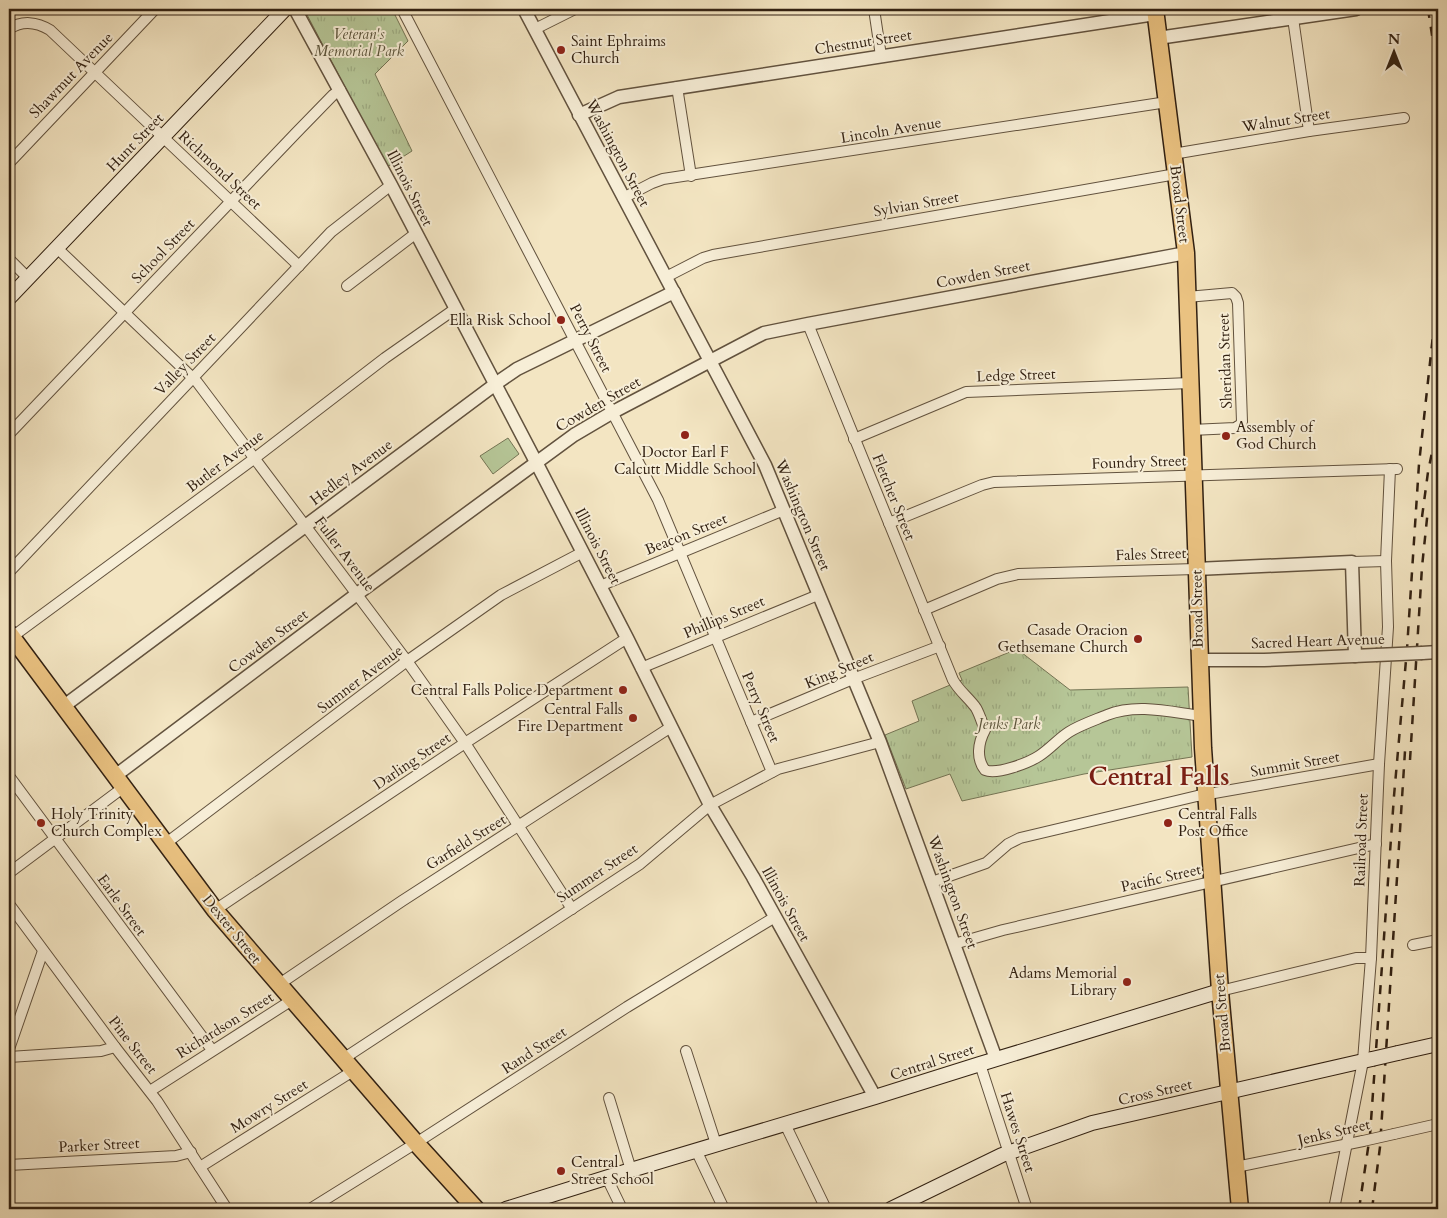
<svg xmlns="http://www.w3.org/2000/svg" width="1447" height="1218" viewBox="0 0 1447 1218" font-family="Cardo,serif">
  <style>
    .park { fill: url(#park-tufts); stroke: #747454 }
    .pitch { fill: #b6c697; stroke: #747454 }
    .lines { fill: none; stroke-linecap: round; stroke-linejoin: round }
    .minor-casing { stroke: #62523e; stroke-width: 12 }
    .tertiary-casing { stroke: #62523e; stroke-width: 15 }
    .secondary-casing { stroke: #322112; stroke-width: 16 }
    .primary-casing { stroke: #322112; stroke-width: 19 }
    .minor { stroke: #f7eed7; stroke-width: 10 }
    .tertiary { stroke: #f7eed7; stroke-width: 12 }
    .secondary { stroke: #f7eed7; stroke-width: 14 }
    .primary { stroke: #eac281; stroke-width: 16 }
    .rail { stroke: #322112; stroke-width: 2.5; stroke-dasharray: 9 9; stroke-linecap: butt }
    .minor-bridge-casing { stroke: #62523e; stroke-width: 12; stroke-linecap: butt }
    .tertiary-bridge-casing { stroke: #62523e; stroke-width: 15; stroke-linecap: butt }
    .secondary-bridge-casing { stroke: #322112; stroke-width: 16; stroke-linecap: butt }
    .minor-bridge { stroke: #f7eed7; stroke-width: 10 }
    .tertiary-bridge { stroke: #f7eed7; stroke-width: 12 }
    .secondary-bridge { stroke: #f7eed7; stroke-width: 14 }
    .poi-dot { fill: #8f2418; stroke: #f7eed7; stroke-width: 2 }
    .labels { text-anchor: middle; dominant-baseline: central; stroke-width: 4; stroke-linejoin: round; paint-order: stroke }
    .park-label { font-size: 15px; font-style: italic; fill: #5a533a; stroke: #f7eed7 }
    .poi-label { font-size: 15px; fill: #322112; stroke: #f7eed7; text-anchor: start }
    .street-label { font-size: 15px; fill: #322112; stroke: #f7eed7 }
    .town-label { font-size: 25px; font-weight: bold; fill: #7a1f14; stroke: #f7eed7 }
  </style>
  <defs>
    <pattern id="park-tufts" width="24" height="20" patternUnits="userSpaceOnUse" patternTransform="scale(1.25)"><rect width="24" height="20" fill="#b6c697"/><path d="M3 7l-1-3M5 7V3M7 7l1-3M15 17l-1-3M17 17v-4M19 17l1-3" fill="none" stroke="#9daa81"/></pattern>
  </defs>
  <rect width="100%" height="100%" fill="#f3e5c2"/>
  <filter id="stains"><feTurbulence type="fractalNoise" baseFrequency=".004" numOctaves="4"/><feColorMatrix values="0 0 0 0 .2 0 0 0 0 .09 0 0 0 0 .02 0 0 0 .5 -.17"/></filter>
  <radialGradient id="worn" r=".72"><stop offset=".6" stop-color="#630" stop-opacity="0"/><stop offset="1" stop-color="#630" stop-opacity=".3"/></radialGradient>
  <g class="park">
    <polygon points="304,9 392,9 408,41 375,74 412,151 387,167"/>
    <polygon points="1017,649 1070,690 1188,687 1192,757 1084,774 962,801 950,774 906,789 885,735 919,721 912,701 962,680 959,673"/>
  </g>
  <polygon class="pitch" points="508,438 519,454 493,474 480,456"/>
  <g class="lines">
    <g class="minor-casing">
      <g id="minor">
        <polyline points="402,9 658,500 772,772"/>
        <polyline points="874,9 881,56"/>
        <polyline points="1293,18 1309,131"/>
        <path d="M9,29c13,-9 28,-7 41,1l249,236"/>
        <polyline points="535,29 575,9"/>
        <polyline points="677,87 691,176"/>
        <polyline points="1173,154 1309,131 1404,118"/>
        <polyline points="9,163 155,9"/>
        <polyline points="623,198 652,183 663,179 1167,102"/>
        <polyline points="57,248 197,382 407,661 465,743 572,909"/>
        <polyline points="9,259 28,278"/>
        <polyline points="666,277 703,258 713,255 1176,174"/>
        <polyline points="347,286 415,234"/>
        <polyline points="1187,297 1232,293 1236,297 1238,303 1242,422 1240,425 1235,428 1191,430"/>
        <path d="M808,324l145,356c6,11 16,18 23,28 4,7 6,15 9,22 -7,13 -9,29 0,40 12,5 43,-7 54,-14 11,-7 19,-17 30,-24 11,-7 26,-12 38,-17 30,-12 63,-3 94,1"/>
        <polyline points="9,434 296,133 333,95 340,90"/>
        <polyline points="854,439 966,392 1190,383"/>
        <polyline points="889,523 982,485 994,482 1397,469"/>
        <polyline points="1352,562 1386,561"/>
        <polyline points="9,572 331,232 391,185"/>
        <polyline points="600,586 784,510"/>
        <polyline points="924,610 997,579 1018,574 1196,569"/>
        <polyline points="12,637 255,458 385,358 455,309"/>
        <polyline points="641,668 818,595"/>
        <polyline points="751,722 853,679 940,646"/>
        <polyline points="9,776 212,1050"/>
        <polyline points="165,844 407,661 501,595 583,552"/>
        <polyline points="9,873 124,787"/>
        <polyline points="932,882 986,863 1008,844 1020,838 1197,796 1379,764"/>
        <polyline points="9,904 115,1047 157,1101 227,1209"/>
        <polyline points="215,910 465,743 627,638"/>
        <polyline points="954,944 1003,930 1376,844"/>
        <polyline points="1413,945 1438,940"/>
        <polyline points="278,985 402,901 671,727"/>
        <polyline points="1220,991 1356,958 1371,958"/>
        <polyline points="9,1049 43,951"/>
        <polyline points="686,1051 716,1144"/>
        <polyline points="9,1057 101,1051 115,1047"/>
        <polyline points="343,1059 640,864 710,805 778,769 880,742"/>
        <polyline points="980,1064 1027,1209"/>
        <polyline points="150,1091 292,1000"/>
        <polyline points="609,1098 631,1170"/>
        <polyline points="785,1124 826,1209"/>
        <polyline points="1394,1134 1438,1124"/>
        <polyline points="696,1150 724,1209"/>
        <polyline points="9,1165 176,1156 191,1152"/>
        <polyline points="200,1167 353,1071"/>
        <polyline points="1236,1167 1363,1141"/>
        <polyline points="607,1178 622,1209"/>
        <polyline points="310,1209 416,1143 627,1007 775,917"/>
        <polyline points="1334,1209 1363,1061 1371,958 1379,764 1388,627 1386,561 1390,469"/>
      </g>
    </g>
    <g class="tertiary-casing">
      <g id="tertiary">
        <polyline points="295,9 391,185 536,462 627,638 710,805 753,877 875,1097"/>
        <polyline points="524,9 765,465 880,742 996,1059"/>
        <polyline points="1158,38 1356,9"/>
        <polyline points="579,115 619,97 1155,14"/>
        <polyline points="1196,569 1352,562 1355,656"/>
        <polyline points="1422,653 1438,652"/>
        <polyline points="1199,660 1264,660 1376,655"/>
        <polyline points="64,706 501,380 517,369 674,292"/>
        <polyline points="115,776 357,594 574,435 613,412 756,337 764,333 808,324 1186,253"/>
      </g>
    </g>
    <g class="secondary-casing">
      <g id="secondary">
        <polyline points="9,298 285,9"/>
        <polyline points="1398,1053 1438,1044"/>
        <polyline points="506,1209 631,1170 875,1097 980,1064 1220,991"/>
        <polyline points="891,1209 1002,1155 1092,1123 1372,1059"/>
      </g>
    </g>
    <g class="primary-casing">
      <g id="primary">
        <polyline points="1155,9 1186,253 1203,748 1220,991 1240,1209"/>
        <polyline points="9,633 215,910 416,1143 476,1209"/>
      </g>
    </g>
    <use href="#minor" class="minor"/>
    <use href="#tertiary" class="tertiary"/>
    <use href="#secondary" class="secondary"/>
    <use href="#primary" class="primary"/>
    <g class="rail">
      <polyline points="1428,9 1438,74"/>
      <polyline points="1422,517 1428,472 1438,423"/>
      <polyline points="1410,760 1422,567 1428,509"/>
      <polyline points="1359,1209 1370,1135 1394,796 1407,649 1419,464 1438,289 1438,268"/>
      <polyline points="1372,1209 1380,1147 1405,751"/>
    </g>
    <g class="minor-bridge-casing">
      <polyline id="minor-bridge" points="1363,1141 1394,1134"/>
    </g>
    <g class="tertiary-bridge-casing">
      <polyline id="tertiary-bridge" points="1376,655 1422,653"/>
    </g>
    <g class="secondary-bridge-casing">
      <polyline id="secondary-bridge" points="1372,1059 1398,1053"/>
    </g>
    <use href="#minor-bridge" class="minor-bridge"/>
    <use href="#tertiary-bridge" class="tertiary-bridge"/>
    <use href="#secondary-bridge" class="secondary-bridge"/>
  </g>
  <g class="poi-dot">
    <circle cx="561" cy="50" r="5"/>
    <circle cx="561" cy="320" r="5"/>
    <circle cx="685" cy="435" r="5"/>
    <circle cx="1226" cy="436" r="5"/>
    <circle cx="1138" cy="639" r="5"/>
    <circle cx="623" cy="690" r="5"/>
    <circle cx="633" cy="718" r="5"/>
    <circle cx="41" cy="823" r="5"/>
    <circle cx="1168" cy="823" r="5"/>
    <circle cx="1127" cy="982" r="5"/>
    <circle cx="561" cy="1171" r="5"/>
  </g>
  <g class="labels">
    <g class="park-label">
      <text x="359" y="34">Veteran's<tspan x="359" dy="17">Memorial Park</tspan></text>
      <text x="1009" y="724">Jenks Park</text>
    </g>
    <g class="poi-label">
      <text x="571" y="41">Saint Ephraims<tspan x="571" dy="17">Church</tspan></text>
      <text x="551" y="320" text-anchor="end">Ella Risk School</text>
      <text x="1236" y="427">Assembly of<tspan x="1236" dy="17">God Church</tspan></text>
      <text x="685" y="452" text-anchor="middle">Doctor Earl F<tspan x="685" dy="17">Calcutt Middle School</tspan></text>
      <text x="1128" y="630" text-anchor="end">Casade Oracion<tspan x="1128" dy="17">Gethsemane Church</tspan></text>
      <text x="613" y="690" text-anchor="end">Central Falls Police Department</text>
      <text x="623" y="709" text-anchor="end">Central Falls<tspan x="623" dy="17">Fire Department</tspan></text>
      <text x="51" y="814">Holy Trinity<tspan x="51" dy="17">Church Complex</tspan></text>
      <text x="1178" y="814">Central Falls<tspan x="1178" dy="17">Post Office</tspan></text>
      <text x="1117" y="973" text-anchor="end">Adams Memorial<tspan x="1117" dy="17">Library</tspan></text>
      <text x="571" y="1162">Central<tspan x="571" dy="17">Street School</tspan></text>
    </g>
    <g class="street-label">
      <text transform="translate(863 42) rotate(-9)">Chestnut Street</text>
      <text transform="translate(71 75) rotate(-46)">Shawmut Avenue</text>
      <text transform="translate(1286 120) rotate(-9)">Walnut Street</text>
      <text transform="translate(891 130) rotate(-9)">Lincoln Avenue</text>
      <text transform="translate(135 142) rotate(-46)">Hunt Street</text>
      <text transform="translate(618 153) rotate(62)">Washington Street</text>
      <text transform="translate(220 170) rotate(43)">Richmond Street</text>
      <text transform="translate(410 188) rotate(63)">Illinois Street</text>
      <text transform="translate(916 204) rotate(-10)">Sylvian Street</text>
      <text transform="translate(1180 204) rotate(83)">Broad Street</text>
      <text transform="translate(163 251) rotate(-46)">School Street</text>
      <text transform="translate(983 274) rotate(-11)">Cowden Street</text>
      <text transform="translate(591 338) rotate(63)">Perry Street</text>
      <text transform="translate(1225 361) rotate(-92)">Sheridan Street</text>
      <text transform="translate(185 364) rotate(-46)">Valley Street</text>
      <text transform="translate(1016 375) rotate(-2)">Ledge Street</text>
      <text transform="translate(598 404) rotate(-30)">Cowden Street</text>
      <text transform="translate(225 461) rotate(-37)">Butler Avenue</text>
      <text transform="translate(1139 462) rotate(-2)">Foundry Street</text>
      <text transform="translate(351 472) rotate(-37)">Hedley Avenue</text>
      <text transform="translate(894 497) rotate(68)">Fletcher Street</text>
      <text transform="translate(803 515) rotate(67)">Washington Street</text>
      <text transform="translate(686 534) rotate(-22)">Beacon Street</text>
      <text transform="translate(598 546) rotate(63)">Illinois Street</text>
      <text transform="translate(345 554) rotate(53)">Fuller Avenue</text>
      <text transform="translate(1151 554) rotate(-2)">Fales Street</text>
      <text transform="translate(1197 609) rotate(-91)">Broad Street</text>
      <text transform="translate(724 617) rotate(-23)">Phillips Street</text>
      <text transform="translate(268 641) rotate(-37)">Cowden Street</text>
      <text transform="translate(1318 641) rotate(-2)">Sacred Heart Avenue</text>
      <text transform="translate(839 670) rotate(-23)">King Street</text>
      <text transform="translate(360 679) rotate(-37)">Sumner Avenue</text>
      <text transform="translate(761 707) rotate(67)">Perry Street</text>
      <text transform="translate(412 761) rotate(-34)">Darling Street</text>
      <text transform="translate(1295 764) rotate(-10)">Summit Street</text>
      <text transform="translate(1361 840) rotate(-88)">Railroad Street</text>
      <text transform="translate(466 842) rotate(-32)">Garfield Street</text>
      <text transform="translate(597 873) rotate(-34)">Summer Street</text>
      <text transform="translate(1161 878) rotate(-13)">Pacific Street</text>
      <text transform="translate(953 892) rotate(70)">Washington Street</text>
      <text transform="translate(786 904) rotate(61)">Illinois Street</text>
      <text transform="translate(122 905) rotate(54)">Earle Street</text>
      <text transform="translate(232 929) rotate(51)">Dexter Street</text>
      <text transform="translate(1222 1013) rotate(-95)">Broad Street</text>
      <text transform="translate(225 1025) rotate(-32)">Richardson Street</text>
      <text transform="translate(133 1045) rotate(52)">Pine Street</text>
      <text transform="translate(534 1050) rotate(-33)">Rand Street</text>
      <text transform="translate(932 1062) rotate(-18)">Central Street</text>
      <text transform="translate(1155 1092) rotate(-13)">Cross Street</text>
      <text transform="translate(269 1106) rotate(-32)">Mowry Street</text>
      <text transform="translate(1018 1132) rotate(72)">Hawes Street</text>
      <text transform="translate(1334 1132) rotate(-13)">Jenks Street</text>
      <text transform="translate(99 1145) rotate(-3)">Parker Street</text>
    </g>
    <g class="town-label">
      <text x="1159" y="777">Central Falls</text>
    </g>
  </g>
  <rect width="1447" height="1218" fill="none" stroke="#f3e5c2" stroke-width="30"/>
  <rect x="10" y="10" width="1427" height="1198" fill="none" stroke="#322112" stroke-width="2.5"/>
  <rect x="15" y="15" width="1417" height="1188" fill="none" stroke="#322112"/>
  <g transform="translate(1394 52)" stroke="#f7eed7" stroke-width="4" paint-order="stroke">
  <path d="M0-4L9 19L0 12L-9 19Z" fill="#322112"/>
  <text y="-8" font-size="14" font-weight="bold" text-anchor="middle" fill="#322112">N</text>
  </g>
  <rect width="100%" height="100%" filter="url(#stains)"/>
  <rect width="100%" height="100%" fill="url(#worn)"/>
</svg>
